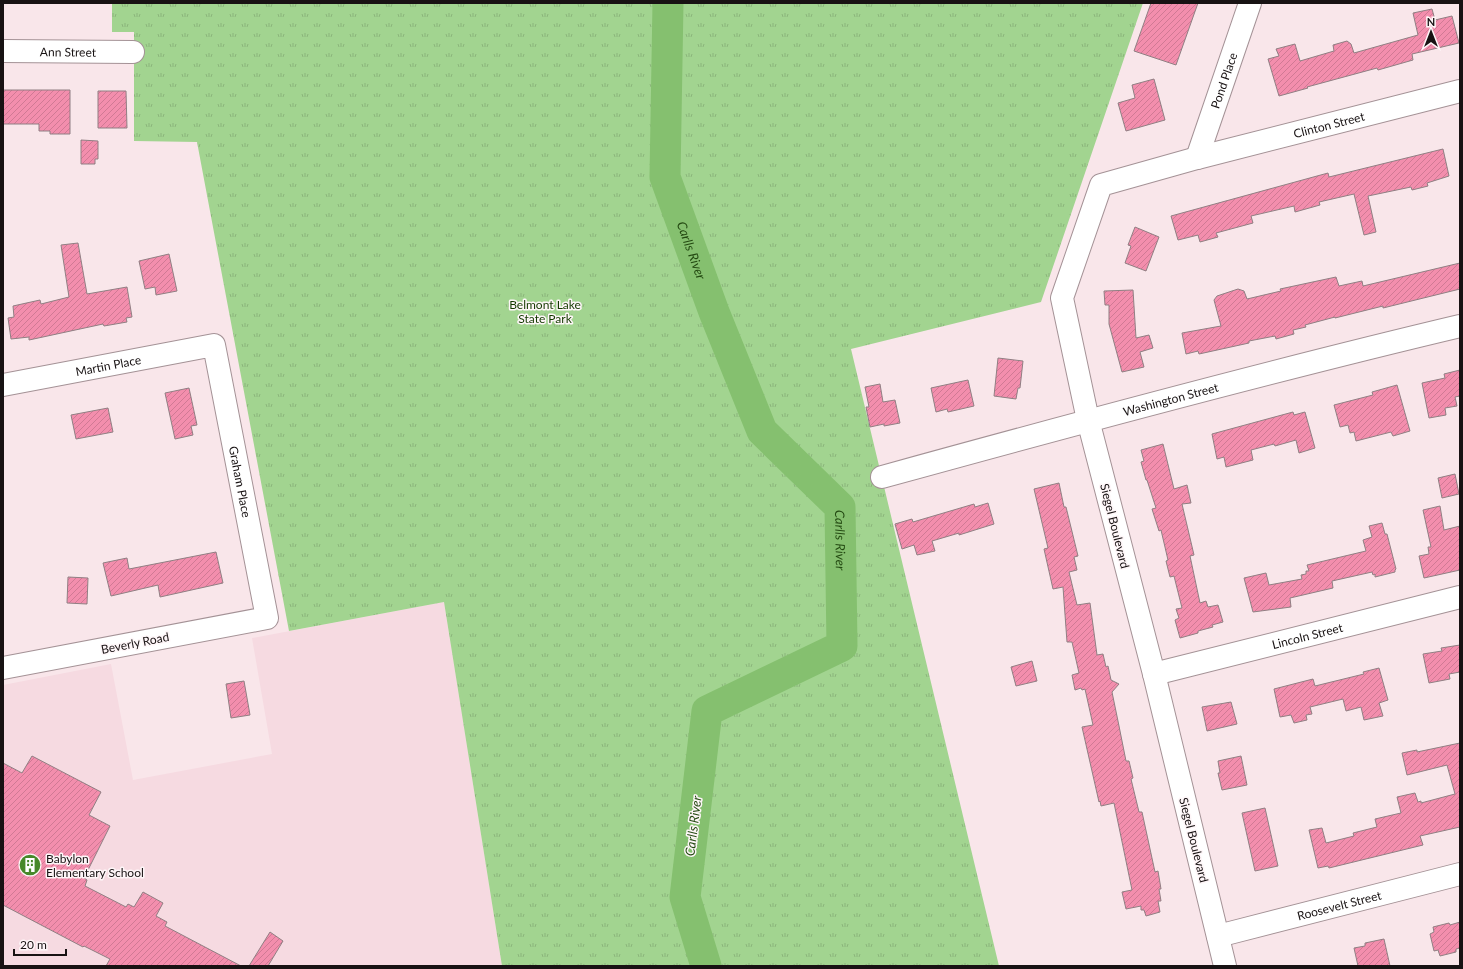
<svg xmlns="http://www.w3.org/2000/svg" width="1463" height="969" viewBox="0 0 1463 969" font-family="Lato,sans-serif">
  <style>
    .built { fill: #f6dae1 }
    .park { fill: url(#park-tufts) }
    .lines { fill: none; stroke-linecap: round; stroke-linejoin: round }
    .river { stroke: #85c06f; stroke-width: 31 }
    .building { fill: url(#building-hatch); stroke: #907f83 }
    .minor-casing { stroke: #a49296; stroke-width: 24 }
    .minor { stroke: #fff; stroke-width: 22 }
    .labels { text-anchor: middle; dominant-baseline: central; stroke-width: 3; stroke-linejoin: round; paint-order: stroke }
    .street-label { font-size: 12px; fill: #181213; stroke: #fef6f8 }
    .park-label { font-size: 12px; fill: #143a00; stroke: #fef6f8 }
    .poi-label { font-size: 12px; fill: #181213; stroke: #fef6f8; text-anchor: start }
    .water-label { font-size: 13px; font-style: italic; fill: #244a12; stroke: #fef6f8 }
  </style>
  <defs>
    <pattern id="park-tufts" width="24" height="20" patternUnits="userSpaceOnUse"><rect width="24" height="20" fill="#a2d490"/><path d="M3 7l-1-3M5 7V3M7 7l1-3M15 17l-1-3M17 17v-4M19 17l1-3" fill="none" stroke="#8bb57b"/></pattern>
    <pattern id="building-hatch" width="6" height="6" patternUnits="userSpaceOnUse"><rect width="6" height="6" fill="#f38ead"/><path d="M-1 1l2-2M0 6l6-6M5 7l2-2" fill="none" stroke="#d07994"/></pattern>
  </defs>
  <rect width="100%" height="100%" fill="#f9e6ea"/>
  <polygon class="built" points="444,602 502,966 3,966 3,685 111,664 133,780 272,754 252,638"/>
  <polygon class="park" points="112,3 1143,3 1041,302 851,349 999,966 502,966 444,602 289,631 197,142 134,141 134,32 112,32"/>
  <g class="lines">
    <path class="river" id="s1" d="M668,3l-3,174 49,135 48,119 78,76 2,139 -135,65 -22,186 21,69"/>
  </g>
  <g class="building">
    <polygon points="1151,3 1198,3 1176,65 1134,51"/>
    <polygon points="1432,9 1435,20 1452,16 1459,43 1412,54 1413,60 1378,70 1377,68 1307,87 1308,88 1279,96 1268,59 1279,56 1276,49 1295,44 1300,61 1334,51 1333,45 1347,41 1351,44 1354,53 1418,35 1413,13"/>
    <polygon points="1154,79 1165,120 1126,131 1118,103 1135,98 1132,85"/>
    <polygon points="3,90 70,90 70,134 50,134 50,131 39,131 39,124 3,124"/>
    <polygon points="98,91 126,91 127,128 98,128"/>
    <polygon points="81,140 98,141 98,159 95,159 95,164 81,164"/>
    <polygon points="1443,149 1449,176 1427,183 1428,186 1412,190 1411,187 1368,196 1376,232 1364,235 1354,194 1319,202 1320,205 1295,212 1294,206 1251,216 1253,223 1216,233 1218,237 1200,242 1198,235 1178,240 1171,216 1328,173 1329,177"/>
    <polygon points="1135,227 1159,237 1146,271 1125,263 1131,246 1128,245"/>
    <polygon points="78,243 87,294 127,287 132,317 126,318 127,322 104,326 103,324 29,340 29,337 11,339 8,318 14,317 13,306 40,300 41,304 69,297 61,245"/>
    <polygon points="169,254 177,291 156,295 155,287 145,289 139,261"/>
    <polygon points="1460,263 1460,289 1383,308 1383,306 1335,318 1335,317 1305,325 1306,327 1293,330 1294,334 1276,339 1275,336 1249,341 1249,343 1199,354 1198,351 1186,354 1182,333 1221,326 1214,300 1217,296 1238,289 1244,291 1247,299 1281,291 1280,289 1336,277 1339,286 1362,281 1363,286"/>
    <polygon points="1133,290 1136,338 1149,335 1153,348 1140,352 1144,367 1122,372 1109,324 1109,305 1105,305 1104,291"/>
    <polygon points="998,358 1023,361 1020,388 1018,388 1016,399 994,396"/>
    <polygon points="1460,370 1460,396 1455,397 1457,406 1445,408 1446,415 1429,418 1422,383 1445,378 1444,374"/>
    <polygon points="968,380 974,406 948,412 947,409 936,412 931,388"/>
    <polygon points="880,384 883,402 895,400 900,423 884,426 884,424 870,427 866,407 869,407 865,387"/>
    <polygon points="1397,385 1410,431 1393,436 1391,432 1356,441 1354,432 1350,433 1348,425 1340,427 1334,405 1373,395 1372,392"/>
    <polygon points="189,388 197,425 191,426 193,435 175,439 165,393"/>
    <polygon points="108,408 113,432 76,439 71,415"/>
    <polygon points="1293,412 1294,415 1305,412 1315,448 1299,453 1296,440 1275,446 1274,444 1251,450 1253,460 1226,467 1224,457 1217,459 1212,434"/>
    <polygon points="1163,444 1174,489 1187,485 1191,503 1182,504 1194,555 1190,556 1200,603 1206,601 1208,607 1218,605 1223,622 1212,625 1213,627 1198,631 1198,633 1180,638 1175,620 1179,618 1176,609 1182,608 1174,576 1170,577 1166,561 1168,560 1161,530 1159,531 1152,509 1156,508 1147,480 1146,480 1141,462 1144,461 1141,450"/>
    <polygon points="1455,474 1459,494 1442,498 1438,478"/>
    <polygon points="1059,483 1064,507 1066,507 1078,556 1074,557 1077,570 1069,572 1077,605 1090,603 1097,655 1103,654 1106,667 1108,666 1111,680 1119,684 1112,692 1119,726 1126,761 1129,761 1133,778 1131,779 1139,812 1142,812 1155,872 1158,871 1161,889 1159,889 1161,901 1158,901 1160,912 1146,916 1144,910 1141,910 1141,906 1126,909 1122,892 1132,890 1114,803 1101,806 1100,801 1099,802 1082,727 1093,725 1085,689 1082,690 1081,688 1075,690 1072,675 1079,673 1072,642 1067,642 1063,587 1053,589 1044,549 1048,548 1034,489"/>
    <polygon points="988,503 994,524 959,535 959,533 932,541 935,551 917,555 914,545 902,549 895,524 912,519 913,522 974,504 975,507"/>
    <polygon points="1440,506 1444,530 1460,526 1460,570 1424,578 1419,556 1429,554 1428,547 1431,547 1423,510"/>
    <polygon points="1382,523 1385,534 1387,534 1396,569 1395,570 1395,572 1375,577 1375,574 1373,575 1372,572 1332,581 1333,588 1290,598 1291,607 1253,612 1244,578 1266,573 1269,585 1302,579 1301,575 1306,574 1306,571 1309,571 1307,565 1366,551 1363,540 1372,537 1369,526"/>
    <polygon points="216,552 223,583 160,597 158,585 111,596 103,563 127,558 129,569"/>
    <polygon points="68,577 88,578 87,604 67,603"/>
    <polygon points="1460,645 1460,672 1449,674 1450,679 1429,683 1423,654 1442,651 1441,648"/>
    <polygon points="1032,661 1037,681 1016,686 1011,667"/>
    <polygon points="1379,668 1388,700 1379,703 1383,716 1364,720 1361,707 1346,711 1343,699 1310,707 1312,714 1306,715 1307,720 1294,723 1291,715 1280,717 1274,689 1313,679 1315,686 1364,674 1363,672"/>
    <polygon points="244,681 250,715 231,718 226,684"/>
    <polygon points="1231,702 1237,724 1207,731 1202,707"/>
    <polygon points="1460,743 1460,827 1420,836 1423,845 1329,868 1328,866 1318,868 1309,830 1322,828 1326,843 1354,836 1353,833 1377,827 1375,819 1401,813 1397,797 1415,793 1418,802 1421,801 1421,803 1455,794 1447,765 1407,775 1402,753 1417,750 1417,752"/>
    <polygon points="32,756 101,792 89,815 110,826 84,878 87,880 85,886 126,907 128,904 134,907 143,892 163,903 156,916 167,922 165,926 241,966 106,966 110,959 84,946 83,947 3,905 3,763 22,773"/>
    <polygon points="1241,756 1247,785 1222,790 1218,773 1220,773 1218,761"/>
    <polygon points="1265,808 1278,866 1255,871 1242,813"/>
    <polygon points="1460,922 1460,948 1456,949 1456,952 1440,956 1438,950 1434,951 1430,934 1434,932 1433,927 1449,923 1450,925"/>
    <polygon points="270,932 283,941 268,966 249,966"/>
    <polygon points="1384,939 1390,966 1358,966 1354,948 1365,946 1365,943"/>
  </g>
  <g class="lines">
    <g class="minor-casing">
      <g id="minor">
        <path id="s2" d="M3,51l130,1"/>
        <path id="s3" d="M1197,158l53,-155"/>
        <path id="s4" d="M3,385l211,-40 53,273 -264,50"/>
        <path id="s5" d="M882,477c192,-53 384,-105 578,-151"/>
        <path id="s6" d="M1154,674l306,-77"/>
        <path id="s7" d="M1218,936l242,-62"/>
        <path id="s8" d="M1225,966l-71,-292 -66,-254 -26,-122 39,-113 96,-27 263,-67"/>
      </g>
    </g>
    <use href="#minor" class="minor"/>
  </g>
  <defs>
    <g id="building-disc" transform="scale(1.15)"><circle r="9.5" fill="#47882a" stroke="#fef6f8"/><path d="M-4-6H4V6H1V3H-1V6H-4ZM-2.5-4.3h1.7v1.8h-1.7ZM.8-4.3h1.7v1.8H.8ZM-2.5-1h1.7V.8h-1.7ZM.8-1h1.7V.8H.8Z" fill="#fff"/></g>
  </defs>
  <g fill-rule="evenodd">
    <use href="#building-disc" x="30" y="865"/>
  </g>
  <g class="labels">
    <g class="street-label">
      <text stroke="none"><textPath href="#s2" startOffset="65">Ann Street</textPath></text>
      <text stroke="none"><textPath href="#s3" startOffset="82">Pond Place</textPath></text>
      <text stroke="none"><textPath href="#s8" startOffset="1043">Clinton Street</textPath></text>
      <text stroke="none"><textPath href="#s4" startOffset="107">Martin Place</textPath></text>
      <text stroke="none"><textPath href="#s5" startOffset="299">Washington Street</textPath></text>
      <text stroke="none"><textPath href="#s4" startOffset="354">Graham Place</textPath></text>
      <text transform="translate(1115 526) rotate(76)">Siegel Boulevard</text>
      <text stroke="none"><textPath href="#s6" startOffset="158">Lincoln Street</textPath></text>
      <text transform="translate(135 643) rotate(-11)">Beverly Road</text>
      <text transform="translate(1194 840) rotate(76)">Siegel Boulevard</text>
      <text stroke="none"><textPath href="#s7" startOffset="125">Roosevelt Street</textPath></text>
    </g>
    <g class="park-label">
      <text x="545" y="304">Belmont Lake<tspan x="545" dy="14">State Park</tspan></text>
    </g>
    <g class="poi-label">
      <text x="46" y="858">Babylon<tspan x="46" dy="14">Elementary School</tspan></text>
    </g>
    <g class="water-label">
      <text stroke="none"><textPath href="#s1" startOffset="252">Carlls River</textPath></text>
      <text stroke="none"><textPath href="#s1" startOffset="588">Carlls River</textPath></text>
      <text transform="translate(693 826) rotate(-83)">Carlls River</text>
    </g>
  </g>
  <rect width="1463" height="969" fill="none" stroke="#181213" stroke-width="8"/>
  <g transform="translate(1431 32)" stroke="#fef6f8" stroke-width="3" paint-order="stroke">
  <path d="M0-3L7 15L0 10L-7 15Z" fill="#181213"/>
  <text y="-6" font-size="11" font-weight="bold" text-anchor="middle" fill="#181213">N</text>
  </g>
  <path d="M14 949v6h52v-6" fill="none" stroke="#181213" stroke-width="2"/>
  <text x="20" y="949" font-size="12" fill="#181213" stroke="#fef6f8" stroke-width="3" paint-order="stroke">20 m</text>
</svg>
